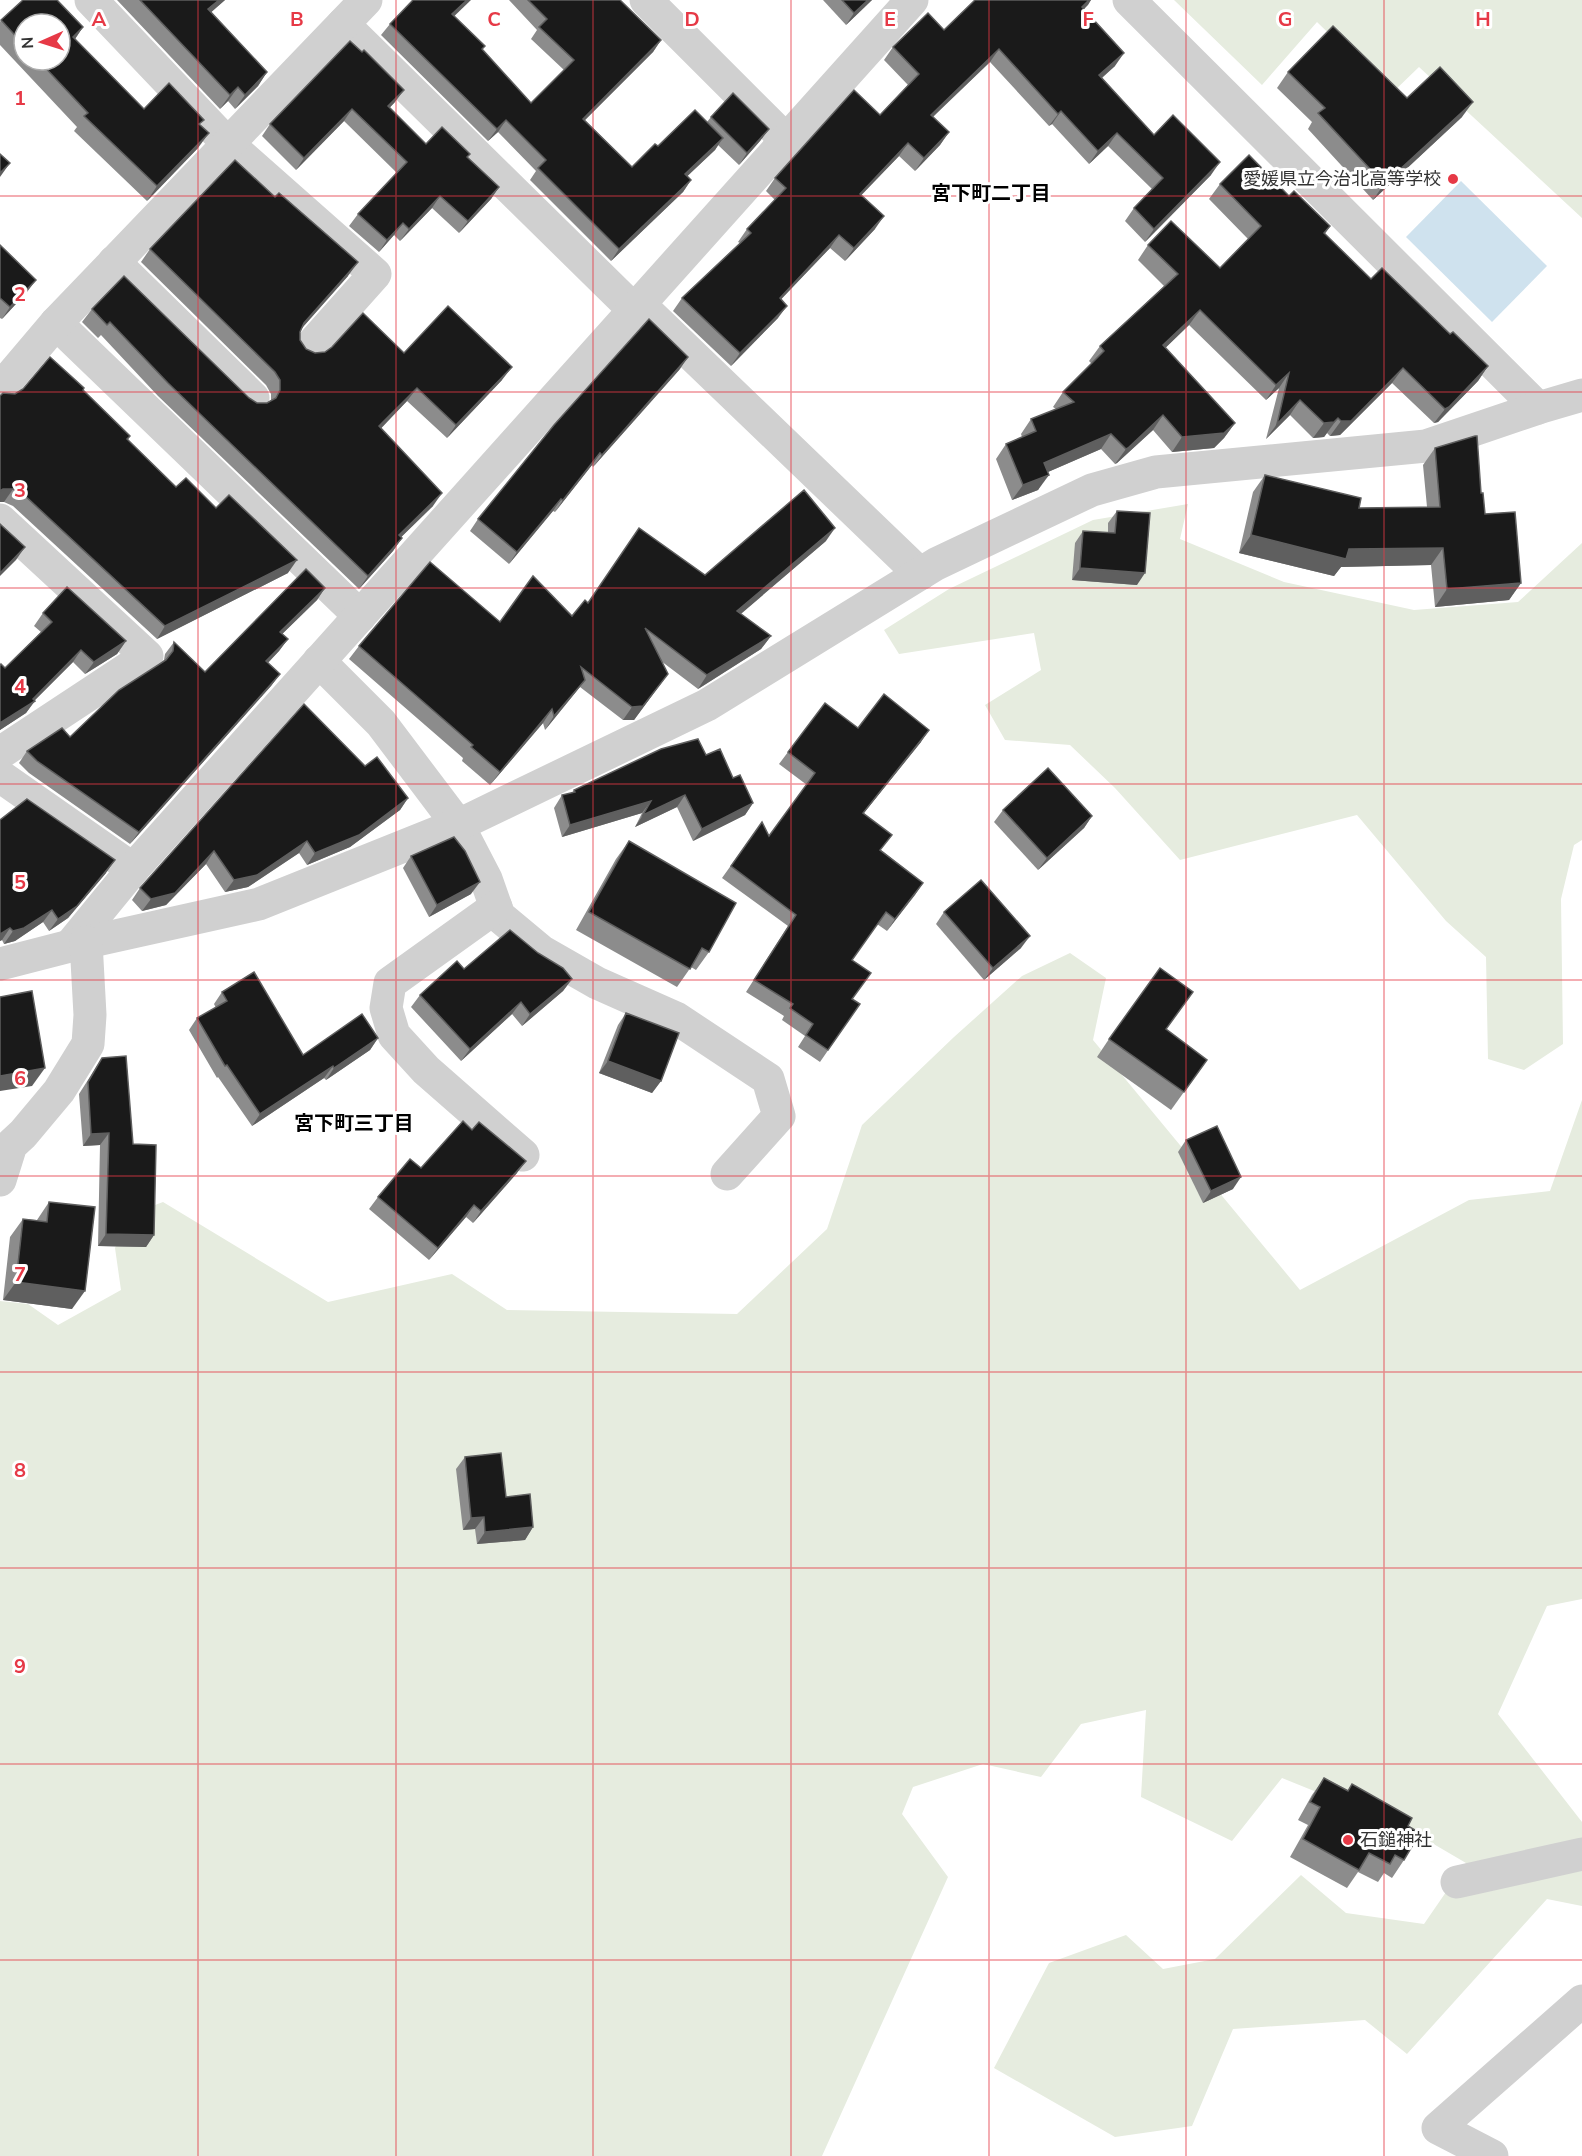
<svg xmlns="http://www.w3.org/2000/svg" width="1582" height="2156" viewBox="0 0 1582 2156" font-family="'Nunito Sans','Noto Sans JP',sans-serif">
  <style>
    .green { fill: #e6ecdf }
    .water { fill: #cfe2ee }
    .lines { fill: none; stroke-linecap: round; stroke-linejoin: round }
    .minor { stroke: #d0d0d0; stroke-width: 33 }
    .wall { fill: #8c8c8c; fill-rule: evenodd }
    .shaded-wall { fill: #5f5f5f }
    .building { fill: #1a1a1a; stroke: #5f5f5f; stroke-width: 1.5 }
    .grid { fill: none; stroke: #e63946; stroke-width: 1.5; stroke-opacity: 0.55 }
    .poi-dot { fill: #e63946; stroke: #fff; stroke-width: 2 }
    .labels { text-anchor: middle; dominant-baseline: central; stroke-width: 6; stroke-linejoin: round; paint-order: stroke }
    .poi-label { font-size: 18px; fill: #333; stroke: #fff; text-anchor: end }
    .neighbourhood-label { font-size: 20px; font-weight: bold; fill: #000; stroke: #fff }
    .grid-label { font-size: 20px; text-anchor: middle; font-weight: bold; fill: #e63946; stroke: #fff; stroke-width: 6; stroke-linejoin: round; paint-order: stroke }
  </style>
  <rect width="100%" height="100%" fill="#fff"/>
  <g class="green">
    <polygon points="1174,0 1582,0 1582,218 1419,67 1391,94 1317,22 1262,85"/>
    <polygon points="1188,504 1180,539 1284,582 1414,610 1518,602 1582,543 1582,840 1574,845 1561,899 1563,1044 1524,1070 1488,1059 1486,957 1446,921 1357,815 1180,860 1115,788 1070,745 1005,740 985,705 1041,670 1034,633 899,654 884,630 949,589 1093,520"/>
    <polygon points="1070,953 1106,978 1093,1040 1300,1290 1469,1200 1550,1191 1582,1100 1582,1599 1547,1606 1498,1714 1582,1822 1582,1906 1547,1899 1407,2054 1365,2020 1233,2029 1192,2126 1115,2137 994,2068 1049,1963 1126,1935 1163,1969 1215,1959 1301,1875 1346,1913 1424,1924 1466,1863 1408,1829 1282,1778 1232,1841 1141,1797 1146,1710 1081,1724 1041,1777 983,1764 913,1787 902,1814 948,1877 822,2156 0,2156 0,1301 28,1304 58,1325 121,1290 115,1248 131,1214 163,1202 328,1302 452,1274 507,1310 737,1314 827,1229 862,1125 954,1037 1022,976"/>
  </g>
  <polygon class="water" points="1461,181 1547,266 1492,322 1406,237"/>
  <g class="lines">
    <g class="minor">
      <polyline points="91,0 228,144 375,274 309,348"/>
      <polyline points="646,0 786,140"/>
      <polyline points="1129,0 1538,408"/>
      <polyline points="343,24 634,310"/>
      <polyline points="114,262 253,398"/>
      <polyline points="639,304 920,574"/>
      <polyline points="56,323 360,616"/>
      <polyline points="0,389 56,323 366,0"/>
      <polyline points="0,520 147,656 0,753"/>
      <polyline points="319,661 381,723 458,825 486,879 499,916 541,951 597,983 676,1018 768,1079 779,1116 727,1174"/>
      <polyline points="0,776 133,869"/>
      <polyline points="496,907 390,983 386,1008 394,1035 426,1070 523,1155"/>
      <polyline points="70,946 133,869 912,0"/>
      <polyline points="0,964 70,946 259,904 471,819 707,705 936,564 1092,490 1156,472 1426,446 1538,408 1582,395"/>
      <polyline points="0,1180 11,1145 23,1134 59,1091 88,1044 90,1015 86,942"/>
      <polyline points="1457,1882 1582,1854"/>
      <polyline points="1492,2156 1438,2128 1582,2001"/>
    </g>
  </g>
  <g class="wall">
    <polygon points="117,0 225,0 211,12 267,72 258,86 235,109 228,101 220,109"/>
    <polygon points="509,0 620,0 661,40 653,52 585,120 632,167 658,146 707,122 711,117 769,129 760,141 739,165 718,145 715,150 687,176 691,180 683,192 611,261 530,180 536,171 498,132 488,141 381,35 390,24 454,16 485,46 482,50 531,103 564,70 531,39 537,30"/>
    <polygon points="823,0 872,0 846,25"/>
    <polygon points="975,0 1091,0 1084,9 1115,66 1102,78 1154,135 1211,175 1145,242 1125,221 1134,208 1152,189 1108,146 1089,164 1052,124 1049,126 990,62 933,117 949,132 940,145 915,171 899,156 861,195 875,229 845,261 830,248 781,299 778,318 731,366 673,311 682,298 740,243 738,242 747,229 775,200 766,191 775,178 880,115 908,85 884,60 893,47 944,30"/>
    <path d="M1,20l82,7 -8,12 69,70 56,16 -2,23 -51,53 -73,-70 3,-4 -77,-82v-23zM24,24l36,36h-36z"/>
    <polygon points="1288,72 1407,98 1462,117 1373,200 1308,129 1312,122 1277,88"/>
    <polygon points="395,102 389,108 426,144 470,154 467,157 499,187 491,199 459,233 432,208 400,241 394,235 379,252 349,226 358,214 397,173 344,121 296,170 262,136 270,124"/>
    <polygon points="1220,184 1289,196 1330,226 1325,234 1371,279 1450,334 1488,366 1478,381 1438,422 1434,423 1392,383 1340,435 1330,436 1327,433 1324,437 1313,438 1290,415 1266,439 1279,388 1266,400 1189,325 1165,348 1235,423 1224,438 1214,448 1172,452 1153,430 1117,463 1115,464 1101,449 1048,472 1038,490 1012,500 996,459 1006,444 1022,437 1021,434 1031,419 1056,409 1053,407 1063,392 1092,364 1089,361 1100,346 1164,286 1138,260 1148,245 1220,268 1248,239 1209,199"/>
    <polygon points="0,245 27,292 2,319 0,318"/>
    <polygon points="150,249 348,276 301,329 300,332 300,340 306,349 315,353 404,353 502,380 447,438 407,401 381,428 433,506 401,537 402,538 393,551 359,589 158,396 101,335 98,338 82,322 92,309 257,403 267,403 271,400 271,394 266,385 141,262"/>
    <polygon points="680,369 593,467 592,465 555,512 553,511 509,564 470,531 478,519"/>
    <polygon points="83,390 130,436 128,440 176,487 216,508 288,573 157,639 13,506 4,502 0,502 0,396 15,394"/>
    <polygon points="1435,448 1481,493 1485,514 1521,583 1509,600 1435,607 1431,565 1341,567 1334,576 1239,553 1253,492 1265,475 1359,508 1427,507 1423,465"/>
    <polygon points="1117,511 1137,585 1072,580 1075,543 1083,531 1108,533 1108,523"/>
    <polygon points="826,541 740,614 771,636 761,649 698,689 661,661 658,687 634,720 623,720 580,687 545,730 543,723 490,785 462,761 463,758 349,659 359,646 500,622 572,616 588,603 705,575"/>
    <polygon points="325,588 317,600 282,634 288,639 279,651 268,663 280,674 271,686 130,844 29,773 19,763 27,751 70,737 164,660 165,654 174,642 205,672"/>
    <polygon points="43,613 126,641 117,654 85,674 73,662 34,701 26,713 0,730 0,666 5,668 41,632 34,626"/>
    <polygon points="858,728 921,742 864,813 881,850 923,883 887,931 877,924 852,960 852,999 860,1004 820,1062 798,1047 805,1036 782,1020 784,1016 746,992 788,926 722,878 762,822 769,836 807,785 779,764 788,752"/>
    <polygon points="706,755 733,778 753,803 745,815 693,841 677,807 635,827 642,813 562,837 554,808 562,795 572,793 574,790"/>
    <polygon points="365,766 408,798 400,810 350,847 307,865 299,853 248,887 225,892 206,864 166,905 142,911 132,900 140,888"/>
    <polygon points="1003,810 1092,816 1084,828 1038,870 994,822"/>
    <polygon points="0,820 106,873 68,918 49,931 43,922 15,941 4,944 2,940 0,941"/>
    <polygon points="629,841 709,952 696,970 691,967 677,987 576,930 616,859"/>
    <polygon points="411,856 471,894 429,917 403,868"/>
    <polygon points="944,912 1021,948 984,980 936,924"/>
    <polygon points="538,953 572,979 563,991 522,1026 512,1014 461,1061 411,1007 420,995 464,969"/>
    <polygon points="222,992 303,1055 378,1038 370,1050 326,1080 324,1078 252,1126 218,1077 217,1078 189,1030 197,1018 216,1008 214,1004"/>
    <polygon points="626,1013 661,1081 652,1093 599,1073 618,1025"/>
    <polygon points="1166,1030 1207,1060 1171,1110 1097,1057 1109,1039"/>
    <polygon points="102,1058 133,1144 154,1235 146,1247 98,1246 100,1145 83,1146 79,1094"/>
    <polygon points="1186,1140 1233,1189 1203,1203 1178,1152"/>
    <polygon points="421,1168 517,1173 473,1223 466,1217 429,1260 369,1209 378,1197"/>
    <polygon points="49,1202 72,1309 3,1300 10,1237 23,1219 37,1220"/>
    <polygon points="465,1457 506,1497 533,1527 525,1540 477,1544 475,1529 463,1530 456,1469"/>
    <polygon points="1324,1778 1348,1790 1352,1784 1408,1826 1404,1860 1392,1878 1384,1873 1378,1882 1358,1872 1347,1888 1290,1857 1308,1825 1298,1820 1312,1795"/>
  </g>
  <g class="shaded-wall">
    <polygon points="219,0 225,0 199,23 208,9"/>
    <polygon points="467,0 471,0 444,26 452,14"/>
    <polygon points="868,0 872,0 846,25 854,13"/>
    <polygon points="1089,0 1091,0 1088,5 1073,20 1082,7"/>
    <polygon points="83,27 73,42 73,37"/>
    <polygon points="661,40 653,52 575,130 583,119"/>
    <polygon points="999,49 990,62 922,127 931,115"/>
    <polygon points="1124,53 1115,66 1090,88 1099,75"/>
    <polygon points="267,72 258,86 235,109 245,95"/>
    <polygon points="238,87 228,101 220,109 230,95"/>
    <polygon points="404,90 395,102 379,119 388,106"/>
    <polygon points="1473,102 1462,117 1373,200 1384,184"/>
    <polygon points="352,109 344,121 296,170 304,158"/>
    <polygon points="1061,111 1052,124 1049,126 1058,114"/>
    <polygon points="506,120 498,132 488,141 497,129"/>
    <polygon points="769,129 760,141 739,165 747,153"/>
    <polygon points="949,132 940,145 915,171 924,158"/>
    <polygon points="209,133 198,148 147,201 157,186"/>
    <polygon points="1117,133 1108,146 1089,164 1098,151"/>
    <polygon points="723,138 715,150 677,186 685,174"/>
    <polygon points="908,143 899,156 850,207 860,194"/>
    <polygon points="1220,162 1211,175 1145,242 1154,229"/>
    <polygon points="10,163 0,177 0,173"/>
    <polygon points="691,180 683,192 611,261 619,249"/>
    <polygon points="499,187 491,199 459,233 468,221"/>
    <polygon points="440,196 432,208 400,241 409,229"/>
    <polygon points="884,216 875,229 845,261 854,248"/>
    <polygon points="403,223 394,235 379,252 387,240"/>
    <polygon points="839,235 830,248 770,311 780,298"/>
    <polygon points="358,262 348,276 295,336 304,323"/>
    <polygon points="36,280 27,292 2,319 10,307"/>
    <polygon points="787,306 778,318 731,366 740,353"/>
    <polygon points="1200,310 1189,325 1153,360 1163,345"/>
    <polygon points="688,357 680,369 593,467 602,455"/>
    <polygon points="1488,366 1478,381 1438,422 1434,423 1445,409"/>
    <polygon points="512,367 502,380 447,438 456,425"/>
    <polygon points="1403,368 1392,383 1340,435 1330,436 1341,421"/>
    <polygon points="1289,373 1279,388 1266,400 1276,385"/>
    <polygon points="417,388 407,401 370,440 379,426"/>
    <polygon points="1300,400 1290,415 1266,439 1277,424"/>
    <polygon points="1163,415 1153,430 1117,463 1115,464 1126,449"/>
    <polygon points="1338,418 1324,437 1313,438 1324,423"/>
    <polygon points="1235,423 1224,438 1214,448 1172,452 1182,437"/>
    <polygon points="1111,434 1101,449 1034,478 1044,463"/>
    <polygon points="600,453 592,465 555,512 563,500"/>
    <polygon points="1049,475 1038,490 1012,500 1023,485"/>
    <polygon points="3,489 13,489 4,502 0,502 0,491"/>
    <polygon points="442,493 433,506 389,549 399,535"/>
    <polygon points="561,499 553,511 509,564 517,552"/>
    <polygon points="835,528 826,541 728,625 737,611"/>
    <polygon points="1251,535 1349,549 1443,548 1431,565 1341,567 1334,576 1239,553"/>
    <polygon points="402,538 393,551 359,589 368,576"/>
    <polygon points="25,547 16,560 0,576 0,573"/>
    <polygon points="297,560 288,573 157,639 165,626"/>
    <polygon points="1080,568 1145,573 1137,585 1072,580"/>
    <polygon points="1521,583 1509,600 1435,607 1447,589"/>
    <polygon points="325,588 317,600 272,644 280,632"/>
    <polygon points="771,636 761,649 698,689 707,675"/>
    <polygon points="288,639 279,651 258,673 266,661"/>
    <polygon points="126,641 117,654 85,674 94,662"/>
    <polygon points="81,650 73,662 33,702 35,701 26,713 0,730 0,723 33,699"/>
    <polygon points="280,674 271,686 130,844 139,832"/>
    <polygon points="668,674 634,720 623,720 632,707"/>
    <polygon points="585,680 575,693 545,730 554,716"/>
    <polygon points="552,709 543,723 490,785 500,772"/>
    <polygon points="929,730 921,742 854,825 863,813"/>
    <polygon points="685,795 677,807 635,827 643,815"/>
    <polygon points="408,798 400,810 350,847 307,865 315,853"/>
    <polygon points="651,801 642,813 562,837 570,825"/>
    <polygon points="753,803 745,815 693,841 702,829"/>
    <polygon points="1092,816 1084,828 1038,870 1047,858"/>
    <polygon points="307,841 299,853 248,887 225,892 234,880"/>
    <polygon points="214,851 206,864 166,905 142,911 151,899"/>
    <polygon points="115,860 106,873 68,918 49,931 58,919"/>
    <polygon points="480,882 471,894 429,917 437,905"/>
    <polygon points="923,883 915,895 887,931 895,919"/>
    <polygon points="52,910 43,922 15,941 4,944 13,931"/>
    <polygon points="10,928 2,940 0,941 0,934"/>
    <polygon points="1030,936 1021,948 984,980 993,968"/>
    <polygon points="572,979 563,991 522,1026 530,1014"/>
    <polygon points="521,1002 512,1014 461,1061 470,1049"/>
    <polygon points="378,1038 370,1050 326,1080 334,1068"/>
    <polygon points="608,1061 661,1081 652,1093 599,1073"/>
    <polygon points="333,1066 324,1078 252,1126 260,1114"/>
    <polygon points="45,1068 32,1086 0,1091 0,1076"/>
    <polygon points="109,1133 100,1145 83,1146 91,1134"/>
    <polygon points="526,1161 517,1173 473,1223 481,1211"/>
    <polygon points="1241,1177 1233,1189 1203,1203 1211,1191"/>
    <polygon points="474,1205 466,1217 429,1260 438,1248"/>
    <polygon points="106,1234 154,1235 146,1247 98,1246"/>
    <polygon points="16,1282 85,1291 72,1309 3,1300"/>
    <polygon points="484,1517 475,1529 463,1530 471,1518"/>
    <polygon points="533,1527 525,1540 477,1544 485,1532"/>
  </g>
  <g class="building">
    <polygon points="23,0 57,0 83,27 73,37 144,109 169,83 204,120 199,124 209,133 157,186 84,116 88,113 38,60 60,60 60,24 24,24 24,45 1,20"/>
    <polygon points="140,0 219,0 208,9 267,72 245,95 238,87 230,95"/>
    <polygon points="413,0 467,0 452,14 485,46 482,49 531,103 574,60 539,27 547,19 528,0 620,0 661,40 583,119 632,167 655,144 658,146 695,110 723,138 685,174 691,180 619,249 538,168 546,160 506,120 497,129 390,24"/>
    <polygon points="842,0 868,0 854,13"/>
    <polygon points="975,0 1089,0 1082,7 1124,53 1099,75 1154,135 1173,115 1220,162 1154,229 1134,208 1163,178 1117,133 1098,151 1061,111 1058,114 999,49 931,115 949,132 924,158 908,143 860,194 884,216 854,248 839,235 780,298 787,306 740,353 682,298 751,233 747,229 786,188 775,178 854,90 880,115 919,74 893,47 928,13 944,30"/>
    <polygon points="1333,26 1407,98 1440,67 1473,102 1384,184 1318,113 1325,108 1288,72"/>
    <polygon points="350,41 362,52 364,50 404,90 388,106 426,144 442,127 470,154 467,157 499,187 468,221 440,196 409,229 403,223 387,240 358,214 407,162 352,109 304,158 270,124"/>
    <polygon points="733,93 769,129 747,153 711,117"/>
    <polygon points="0,154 10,163 0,173"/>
    <polygon points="1249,155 1289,196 1294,191 1330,226 1324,233 1371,279 1382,268 1450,334 1453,332 1488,366 1449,407 1445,409 1403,368 1351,421 1341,421 1338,418 1334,422 1324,423 1300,400 1277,424 1289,373 1276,385 1200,310 1163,345 1235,423 1224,433 1182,437 1163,415 1128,448 1126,449 1111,434 1044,463 1049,475 1023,485 1006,444 1036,431 1031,419 1074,402 1063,392 1104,351 1100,346 1178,274 1148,245 1171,221 1220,268 1261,226 1220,184"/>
    <polygon points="235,160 275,197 279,193 358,262 304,323 300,332 300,340 306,349 315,353 325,352 332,347 363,313 404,353 448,306 512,367 456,425 417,388 379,426 442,493 399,535 402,538 368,576 168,383 110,322 107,325 92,309 124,276 249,398 257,403 267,403 276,398 280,390 280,380 275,372 150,249"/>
    <polygon points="0,245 36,280 10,307 0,298"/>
    <polygon points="649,319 688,357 602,455 600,453 563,500 561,499 517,552 478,519 554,425"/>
    <polygon points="50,357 84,388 83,390 130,436 127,439 176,487 186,478 216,508 229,495 297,560 165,626 22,493 13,489 3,489 0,491 0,396 3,393 15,394 23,389"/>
    <polygon points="1475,436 1477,436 1481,493 1483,493 1485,514 1515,512 1521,583 1447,589 1443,548 1349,549 1346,559 1251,535 1265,475 1361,498 1359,508 1440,507 1435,448"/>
    <polygon points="804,490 835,528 737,611 771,636 707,675 645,628 668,674 643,706 632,707 581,667 585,680 554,716 552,709 500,772 471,747 473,745 359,646 430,562 500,622 533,576 572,616 585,600 588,603 639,528 705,575"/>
    <polygon points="1117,511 1150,513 1145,573 1080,568 1083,531 1115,533"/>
    <polygon points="0,524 25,547 0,573"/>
    <polygon points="306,569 325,588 280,632 288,639 266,661 280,674 139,832 37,761 27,751 62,728 70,737 119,690 166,660 173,651 174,642 205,672"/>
    <polygon points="67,587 126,641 94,662 81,650 33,699 35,701 0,723 0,666 1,664 5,668 52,622 43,613"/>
    <polygon points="884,694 929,730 863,813 892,835 880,850 923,883 895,919 886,912 852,960 871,973 852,999 860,1004 828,1050 806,1035 813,1024 790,1008 793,1004 754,980 796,915 731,866 762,822 769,836 815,773 788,752 825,703 858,728"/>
    <polygon points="304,704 365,766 377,757 408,798 359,835 315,853 307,841 257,875 234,880 214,851 175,893 151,899 140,888"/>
    <polygon points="698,739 706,755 720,749 733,778 740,775 753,803 702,829 685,795 643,815 651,801 570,825 562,795 575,792 574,790 661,749"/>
    <polygon points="1048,768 1092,816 1047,858 1003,810"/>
    <polygon points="27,799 115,860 77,906 58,919 52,910 24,928 13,931 10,928 0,934 0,820"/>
    <polygon points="454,837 465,851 480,882 437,905 411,856"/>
    <polygon points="629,841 736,903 709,952 702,948 690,969 589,912"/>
    <polygon points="981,880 1030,936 993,968 944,912"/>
    <polygon points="510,930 538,953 563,968 572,979 530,1014 521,1002 470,1049 420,995 457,961 464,969"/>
    <polygon points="1160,968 1193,992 1166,1029 1207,1060 1184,1092 1109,1039"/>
    <polygon points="254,972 303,1055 362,1014 378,1038 334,1068 333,1066 260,1114 227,1065 225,1066 197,1018 227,1001 222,992"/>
    <polygon points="32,991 45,1068 0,1076 0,997"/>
    <polygon points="626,1013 679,1033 661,1081 608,1061"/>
    <polygon points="126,1056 133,1144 156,1145 154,1235 106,1234 109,1133 91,1134 88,1082 102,1058"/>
    <polygon points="463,1121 472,1130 479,1122 526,1161 481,1211 474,1205 438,1248 378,1197 410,1159 421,1168"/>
    <polygon points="1217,1126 1241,1177 1211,1191 1186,1140"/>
    <polygon points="49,1202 95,1207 85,1291 16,1282 23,1219 47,1222"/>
    <polygon points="501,1453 506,1497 530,1494 533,1527 485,1532 484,1517 471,1518 465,1457"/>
    <polygon points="1324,1778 1348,1791 1352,1784 1412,1818 1408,1826 1420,1833 1404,1860 1395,1855 1390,1864 1369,1853 1359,1870 1303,1839 1320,1807 1310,1802"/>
  </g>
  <path class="grid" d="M198,0v2156M396,0v2156M593,0v2156M791,0v2156M989,0v2156M1186,0v2156M1384,0v2156M0,196h1582M0,392h1582M0,588h1582M0,784h1582M0,980h1582M0,1176h1582M0,1372h1582M0,1568h1582M0,1764h1582M0,1960h1582"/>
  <g class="poi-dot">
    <circle cx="1453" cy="179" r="6"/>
    <circle cx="1348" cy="1840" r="6"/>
  </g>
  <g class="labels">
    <g class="poi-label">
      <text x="1441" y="179">愛媛県立今治北高等学校</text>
      <text x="1360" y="1840" text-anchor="start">石鎚神社</text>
    </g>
    <g class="neighbourhood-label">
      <text x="991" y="193">宮下町二丁目</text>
      <text x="354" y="1123">宮下町三丁目</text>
    </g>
  </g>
  <g class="grid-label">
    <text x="99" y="26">A</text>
    <text x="297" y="26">B</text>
    <text x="494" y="26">C</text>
    <text x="692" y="26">D</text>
    <text x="890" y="26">E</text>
    <text x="1088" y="26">F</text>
    <text x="1285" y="26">G</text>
    <text x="1483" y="26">H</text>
    <text x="20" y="105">1</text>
    <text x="20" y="301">2</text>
    <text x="20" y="497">3</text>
    <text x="20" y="693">4</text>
    <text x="20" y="889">5</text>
    <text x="20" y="1085">6</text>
    <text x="20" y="1281">7</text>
    <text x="20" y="1477">8</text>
    <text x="20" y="1673">9</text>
  </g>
  <g transform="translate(42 42) rotate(267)"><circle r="28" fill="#ffffff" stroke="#adadad" stroke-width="1.5"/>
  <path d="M0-4.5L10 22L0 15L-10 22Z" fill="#e63946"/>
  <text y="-9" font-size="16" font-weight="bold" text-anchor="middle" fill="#333333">N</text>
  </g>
</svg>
